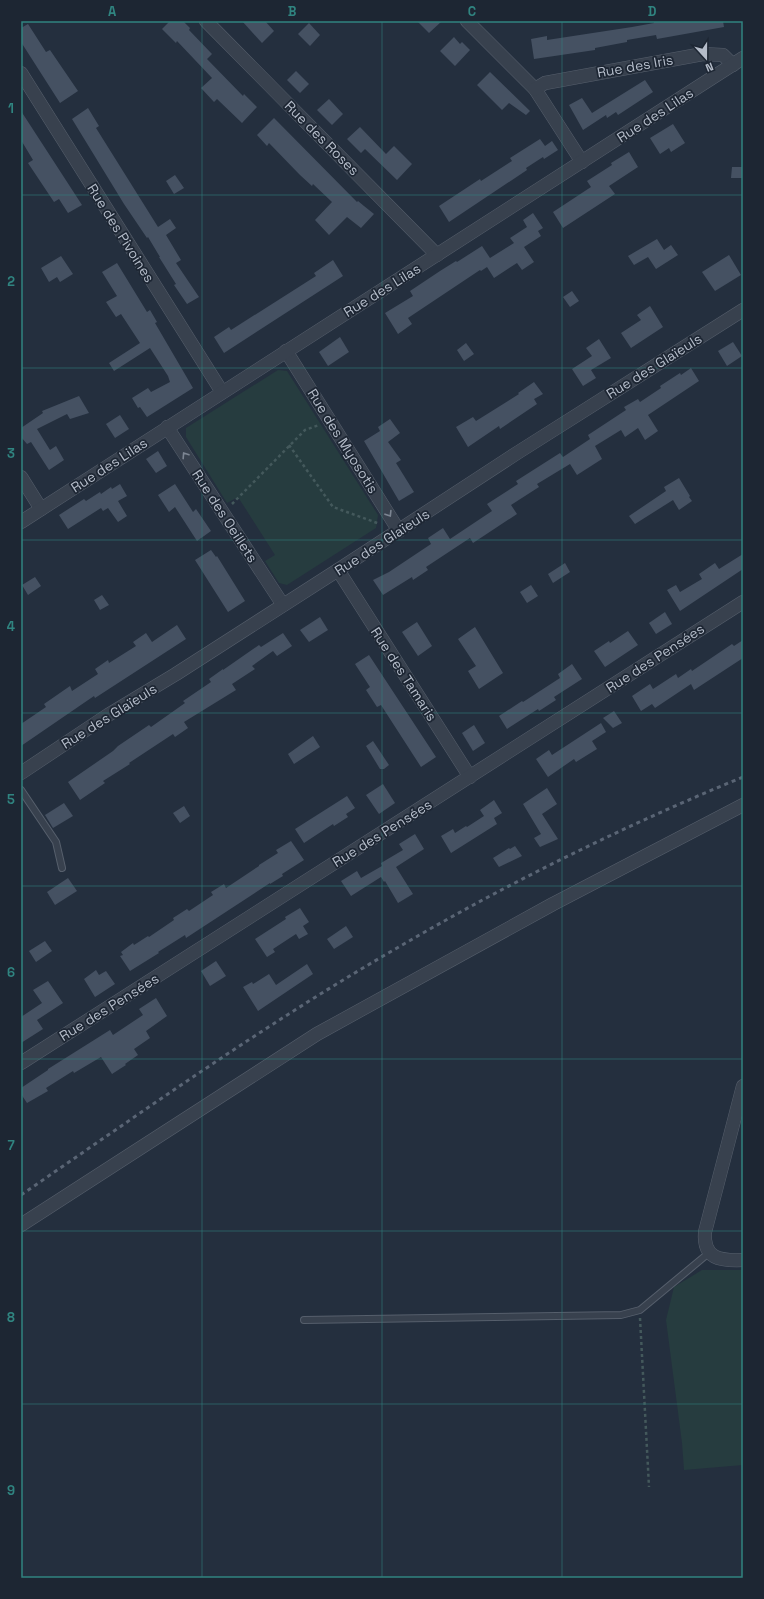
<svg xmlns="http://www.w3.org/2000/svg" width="764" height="1599" viewBox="0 0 764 1599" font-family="'Space Grotesk',sans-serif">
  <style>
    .green { fill: #263c3f }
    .building { fill: #455162 }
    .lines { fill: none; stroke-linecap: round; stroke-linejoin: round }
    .lane-casing { stroke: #565f6c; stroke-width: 8 }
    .street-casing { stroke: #565f6c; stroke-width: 14 }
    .path { stroke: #44595c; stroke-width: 2.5; stroke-dasharray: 3 3; stroke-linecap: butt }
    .lane { stroke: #38414e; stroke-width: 6 }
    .street { stroke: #38414e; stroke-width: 13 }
    .rail { stroke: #5a6575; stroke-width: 3; stroke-dasharray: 4 4; stroke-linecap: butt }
    .oneway { stroke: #7c8592 }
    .grid { fill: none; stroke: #308480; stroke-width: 1; stroke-opacity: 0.55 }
    .labels { text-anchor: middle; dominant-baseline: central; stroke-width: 3.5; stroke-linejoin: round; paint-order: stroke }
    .street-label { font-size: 14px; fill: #b4bcc9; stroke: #1d2633 }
    .neatline { fill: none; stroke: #308480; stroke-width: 1.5 }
    .grid-label { font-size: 13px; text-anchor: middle; font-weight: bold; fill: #308480 }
  </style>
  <rect width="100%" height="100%" fill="#242f3e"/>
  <g class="green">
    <polygon points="278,370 287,371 378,515 376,528 287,585 279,583 265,561 275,555 238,497 227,503 186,437 186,428"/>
    <polygon points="702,1270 743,1270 743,1465 684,1470 682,1443 666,1320 674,1287"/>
  </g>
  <g class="building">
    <polygon points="170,21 183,21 190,28 189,30 212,54 207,59 243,96 244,94 257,107 242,123 217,99 214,102 201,88 212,78 177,41 176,43 162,29"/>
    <polygon points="242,21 265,21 274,31 262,43"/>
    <polygon points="417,21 442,21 429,33"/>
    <polygon points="654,21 723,21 724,27 657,39 656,35 627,40 627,42 595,48 595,50 534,59 531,39 547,36 547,40 632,27 654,23"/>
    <polygon points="309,23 320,35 310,46 298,34"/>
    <polygon points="28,24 46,52 50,50 78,91 60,103 21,42 21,28"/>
    <polygon points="454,37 460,44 462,42 470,50 455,66 440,51"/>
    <polygon points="296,71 309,84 300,93 287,80"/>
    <polygon points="490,72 530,111 526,115 509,103 502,110 477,85"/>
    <polygon points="645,80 653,92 618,115 616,112 607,118 606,115 583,130 569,105 582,98 592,113"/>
    <polygon points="329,99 343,114 332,125 317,110"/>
    <polygon points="88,108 99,126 96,128 158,227 170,219 176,228 166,235 181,260 176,263 199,297 187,304 174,285 176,284 159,257 160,257 148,237 147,238 124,204 72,119"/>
    <polygon points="21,111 82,205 68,213 59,199 54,202 28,163 33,160 21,140"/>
    <polygon points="274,118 357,202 358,201 364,206 374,214 361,228 347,217 329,235 315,220 332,202 313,184 312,186 300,175 269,143 267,146 257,135"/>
    <polygon points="673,124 685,143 671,152 669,148 660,154 650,138"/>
    <polygon points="360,127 386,154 394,146 412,164 397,180 365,149 361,153 347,139"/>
    <polygon points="540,139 545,146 552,141 558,150 544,159 543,157 526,168 527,170 449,222 439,206 480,179 481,181 512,161 510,158"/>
    <polygon points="629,152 638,167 609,186 615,194 563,228 553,212 591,187 587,181 612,165 611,163"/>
    <polygon points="732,167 743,167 743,178 731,178"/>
    <polygon points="175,175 184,188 174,194 166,181"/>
    <polygon points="533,213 543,228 538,231 541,236 524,247 534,262 522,270 517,263 494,278 487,267 481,271 480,270 408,318 412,324 398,334 385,313 413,296 410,291 440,271 456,261 457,262 482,246 490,258 514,243 510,238 527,227 523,220"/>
    <polygon points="657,239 664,250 671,245 678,255 656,269 648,257 634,265 628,256"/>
    <polygon points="729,255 741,275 715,291 702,272"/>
    <polygon points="61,256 73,274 60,282 57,277 49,282 41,268"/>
    <polygon points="333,260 343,276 224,353 214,337 229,327 231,330 316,276 314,273"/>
    <polygon points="117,263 147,312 150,310 157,322 155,323 193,388 147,417 140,407 138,408 132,398 148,388 151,392 170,382 168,376 150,348 114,371 109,363 140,343 121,314 116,317 106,302 117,296 102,272"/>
    <polygon points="572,291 579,301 570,307 563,297"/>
    <polygon points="650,306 663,327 631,348 621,333 641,320 637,315"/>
    <polygon points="340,337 349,352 328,366 319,352"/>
    <polygon points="599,339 611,358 591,370 596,378 583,386 572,369 592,356 586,348"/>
    <polygon points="733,342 742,356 727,366 718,351"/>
    <polygon points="466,343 474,354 464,361 457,350"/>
    <polygon points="691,368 699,381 648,415 658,431 645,440 638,428 625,437 621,430 595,446 602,459 577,475 570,464 537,484 539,487 511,505 517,514 473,543 470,538 426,567 428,570 413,580 412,577 383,595 373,580 389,572 431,544 428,538 443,528 450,539 492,511 487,504 518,484 516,481 560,453 563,457 590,439 588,435 626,410 624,407 638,399 640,402 661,388 660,386 680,373 681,375"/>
    <polygon points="534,382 543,394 534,399 537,404 500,429 499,426 468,447 456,427 473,417 476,421 519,394 518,393"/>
    <polygon points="79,396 89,413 70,419 67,414 37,429 50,450 56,446 64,460 49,470 31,442 27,444 21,437 21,428 43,413 42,411"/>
    <polygon points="120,415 129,429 115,438 106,424"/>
    <polygon points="390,419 400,433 388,442 401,460 396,463 414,492 399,501 364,441 380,431 378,427"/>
    <polygon points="158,451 167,466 156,473 146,459"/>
    <polygon points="679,478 690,496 689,497 692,501 679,510 673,500 635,524 629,516 666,491 664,487"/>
    <polygon points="120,484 127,496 118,501 127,516 118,522 108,508 103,511 101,508 68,529 59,515 84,499 86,501 100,492 101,494 111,487 112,489"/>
    <polygon points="175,484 193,512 196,509 211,531 197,541 175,507 169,512 158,495"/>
    <polygon points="211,550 216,557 217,556 245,601 228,612 195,560"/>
    <polygon points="743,554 743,569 680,611 667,590 676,585 680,592 702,579 699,574 715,563 719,569"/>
    <polygon points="565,563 570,572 553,583 548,574"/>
    <polygon points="35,577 41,586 28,595 22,585"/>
    <polygon points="531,585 538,596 527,603 520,592"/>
    <polygon points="102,595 109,605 100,610 94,600"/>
    <polygon points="665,612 672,624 656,634 649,623"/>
    <polygon points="320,617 328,630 309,642 300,630"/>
    <polygon points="417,622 432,646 418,656 402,632"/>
    <polygon points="177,625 186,639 95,698 94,696 21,746 21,724 46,707 44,704 70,686 72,691 98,674 95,669 108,660 109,663 136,646 133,642 146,633 152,642"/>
    <polygon points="475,627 503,673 479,689 468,671 476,666 458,639"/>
    <polygon points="628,631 638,645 605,667 594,651 609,641 610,643"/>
    <polygon points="283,633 292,646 277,656 273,651 252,666 255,669 232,684 236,690 184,722 188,728 175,737 173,734 129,763 130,764 103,781 105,783 80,800 68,782 113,751 118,746 149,725 151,727 185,703 183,701 211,682 209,679 223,669 223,670 259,645 261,647"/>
    <polygon points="743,640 743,658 694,690 691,684 655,708 652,704 641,711 632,696 650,684 653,689 676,674 678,678 691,669 692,671 732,644 734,646"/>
    <polygon points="369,655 436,757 421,767 381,705 377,707 366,690 370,687 355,664"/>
    <polygon points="572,664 582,679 554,697 556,700 539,711 538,709 507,729 499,716 522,701 523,702 560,678 558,674"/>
    <polygon points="614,711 622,723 613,728 603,718"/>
    <polygon points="601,723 606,732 592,741 597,749 576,762 574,759 548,777 536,759 549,750 552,755"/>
    <polygon points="474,725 485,743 473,751 462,733"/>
    <polygon points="313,736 320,747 294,764 288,754"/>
    <polygon points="373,741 389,765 384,769 380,769 366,746"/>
    <polygon points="383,784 395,803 379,814 366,795"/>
    <polygon points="547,788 557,804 542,814 558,839 540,847 534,838 541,834 523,804"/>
    <polygon points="347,796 355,808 346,814 348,817 334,826 333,824 304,843 295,829"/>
    <polygon points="494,800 502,813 494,818 497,824 451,853 441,836 453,829 455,833 466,826 467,827 484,816 480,810"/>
    <polygon points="64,803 73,816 53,828 45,815"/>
    <polygon points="184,806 190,816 180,823 173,813"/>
    <polygon points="415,834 424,849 396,867 413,894 398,903 385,881 384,882 381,877 351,896 341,881 357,871 361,878 382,866 381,863 403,850 399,844"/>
    <polygon points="291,841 304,860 282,874 283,876 270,884 270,883 186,938 185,935 158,952 159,953 130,971 120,956 123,955 121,952 133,943 134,945 148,936 149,937 174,920 173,918 187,909 189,911 213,895 211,892 224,884 226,888 259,866 259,865 278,853 276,850"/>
    <polygon points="515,846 522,856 499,867 493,858 509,848 510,849"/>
    <polygon points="68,878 77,891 55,905 47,892"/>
    <polygon points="300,908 309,922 303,926 308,934 299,939 296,934 273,949 275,952 267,957 255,939 286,919 285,917"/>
    <polygon points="346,926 353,937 334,949 327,939"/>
    <polygon points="45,941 52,951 36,962 29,951"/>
    <polygon points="216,961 226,976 210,986 201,971"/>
    <polygon points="307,964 313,974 258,1011 243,987 252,982 253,984 269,974 276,985"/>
    <polygon points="96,970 99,975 106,971 115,984 95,997 84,979"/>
    <polygon points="48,981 63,1003 37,1020 43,1029 21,1043 21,1017 42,1003 33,990"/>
    <polygon points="156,998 167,1016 146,1031 150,1038 134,1049 138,1055 125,1064 126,1065 112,1074 101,1057 74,1073 73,1071 46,1088 48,1091 27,1103 21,1094 21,1088 48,1070 48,1069 110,1030 113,1035 143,1015 139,1009"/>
  </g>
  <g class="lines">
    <g class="lane-casing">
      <g id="lane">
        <polyline points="21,790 56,842 62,868"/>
        <polyline points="304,1320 621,1315 640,1310 710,1252"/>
      </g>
    </g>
    <g class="street-casing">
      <g id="street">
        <polyline points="206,21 437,255"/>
        <polyline points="467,21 535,89 582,162"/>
        <polyline points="21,73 222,392"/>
        <polyline points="535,89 545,83 703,54 723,55 733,65"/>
        <polyline points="286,351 399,531"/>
        <polyline points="167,427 283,605"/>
        <polyline points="21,477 41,509"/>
        <polyline points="21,522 743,58"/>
        <polyline points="338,570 470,777"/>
        <polyline points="21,773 108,715 176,674 338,570 517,453 743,310"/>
        <polyline points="21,1063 743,602"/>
        <path d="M743,1086l-38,146c-2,27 15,29 38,28"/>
        <polyline points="21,1225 317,1034 553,904 743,805"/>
      </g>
    </g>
    <g class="path">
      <polyline points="289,445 333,507 380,524"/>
      <polyline points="232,504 305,430 319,425"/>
      <polyline points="640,1318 649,1487"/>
    </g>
    <use href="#lane" class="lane"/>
    <use href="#street" class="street"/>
    <path class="rail" d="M21,1195c124,-85 246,-172 376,-247 111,-65 227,-122 346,-171"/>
  </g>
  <defs><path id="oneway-chevron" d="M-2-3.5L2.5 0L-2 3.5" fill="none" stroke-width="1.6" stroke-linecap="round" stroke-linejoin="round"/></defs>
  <g class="oneway">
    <use href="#oneway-chevron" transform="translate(185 455) rotate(-123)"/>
    <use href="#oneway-chevron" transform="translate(389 514) rotate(58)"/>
  </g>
  <path class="grid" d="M202,21v1557M382,21v1557M562,21v1557M21,195h722M21,368h722M21,540h722M21,713h722M21,886h722M21,1059h722M21,1231h722M21,1404h722"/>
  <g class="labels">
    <g class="street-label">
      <text transform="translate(635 66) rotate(-10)">Rue des Iris</text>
      <text transform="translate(655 115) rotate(-33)">Rue des Lilas</text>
      <text transform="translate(322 138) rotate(45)">Rue des Roses</text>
      <text transform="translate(121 233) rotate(58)">Rue des Pivoines</text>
      <text transform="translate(382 290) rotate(-32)">Rue des Lilas</text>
      <text transform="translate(654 366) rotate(-32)">Rue des Glaïeuls</text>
      <text transform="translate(343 441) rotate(58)">Rue des Myosotis</text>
      <text transform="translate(109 465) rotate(-33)">Rue des Lilas</text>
      <text transform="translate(225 516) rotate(57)">Rue des Oeillets</text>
      <text transform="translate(382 542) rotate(-33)">Rue des Glaïeuls</text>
      <text transform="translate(655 658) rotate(-33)">Rue des Pensées</text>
      <text transform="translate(404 674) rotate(57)">Rue des Tamaris</text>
      <text transform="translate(109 716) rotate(-32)">Rue des Glaïeuls</text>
      <text transform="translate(382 833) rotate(-32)">Rue des Pensées</text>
      <text transform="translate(109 1007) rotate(-32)">Rue des Pensées</text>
    </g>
  </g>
  <rect width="764" height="1599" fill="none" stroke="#1d2633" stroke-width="44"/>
  <g transform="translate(706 58) rotate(159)" stroke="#1d2633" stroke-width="3" paint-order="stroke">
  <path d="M0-3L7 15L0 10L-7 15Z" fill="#b4bcc9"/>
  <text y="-6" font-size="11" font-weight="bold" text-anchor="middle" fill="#b4bcc9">N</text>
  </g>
  <rect x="22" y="22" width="720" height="1555" class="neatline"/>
  <g class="grid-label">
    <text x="112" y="16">A</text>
    <text x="292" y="16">B</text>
    <text x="472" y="16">C</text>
    <text x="652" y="16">D</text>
    <text x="11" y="113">1</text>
    <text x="11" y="286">2</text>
    <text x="11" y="458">3</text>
    <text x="11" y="631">4</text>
    <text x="11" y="804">5</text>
    <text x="11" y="977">6</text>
    <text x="11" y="1150">7</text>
    <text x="11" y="1322">8</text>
    <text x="11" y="1495">9</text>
  </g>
</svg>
